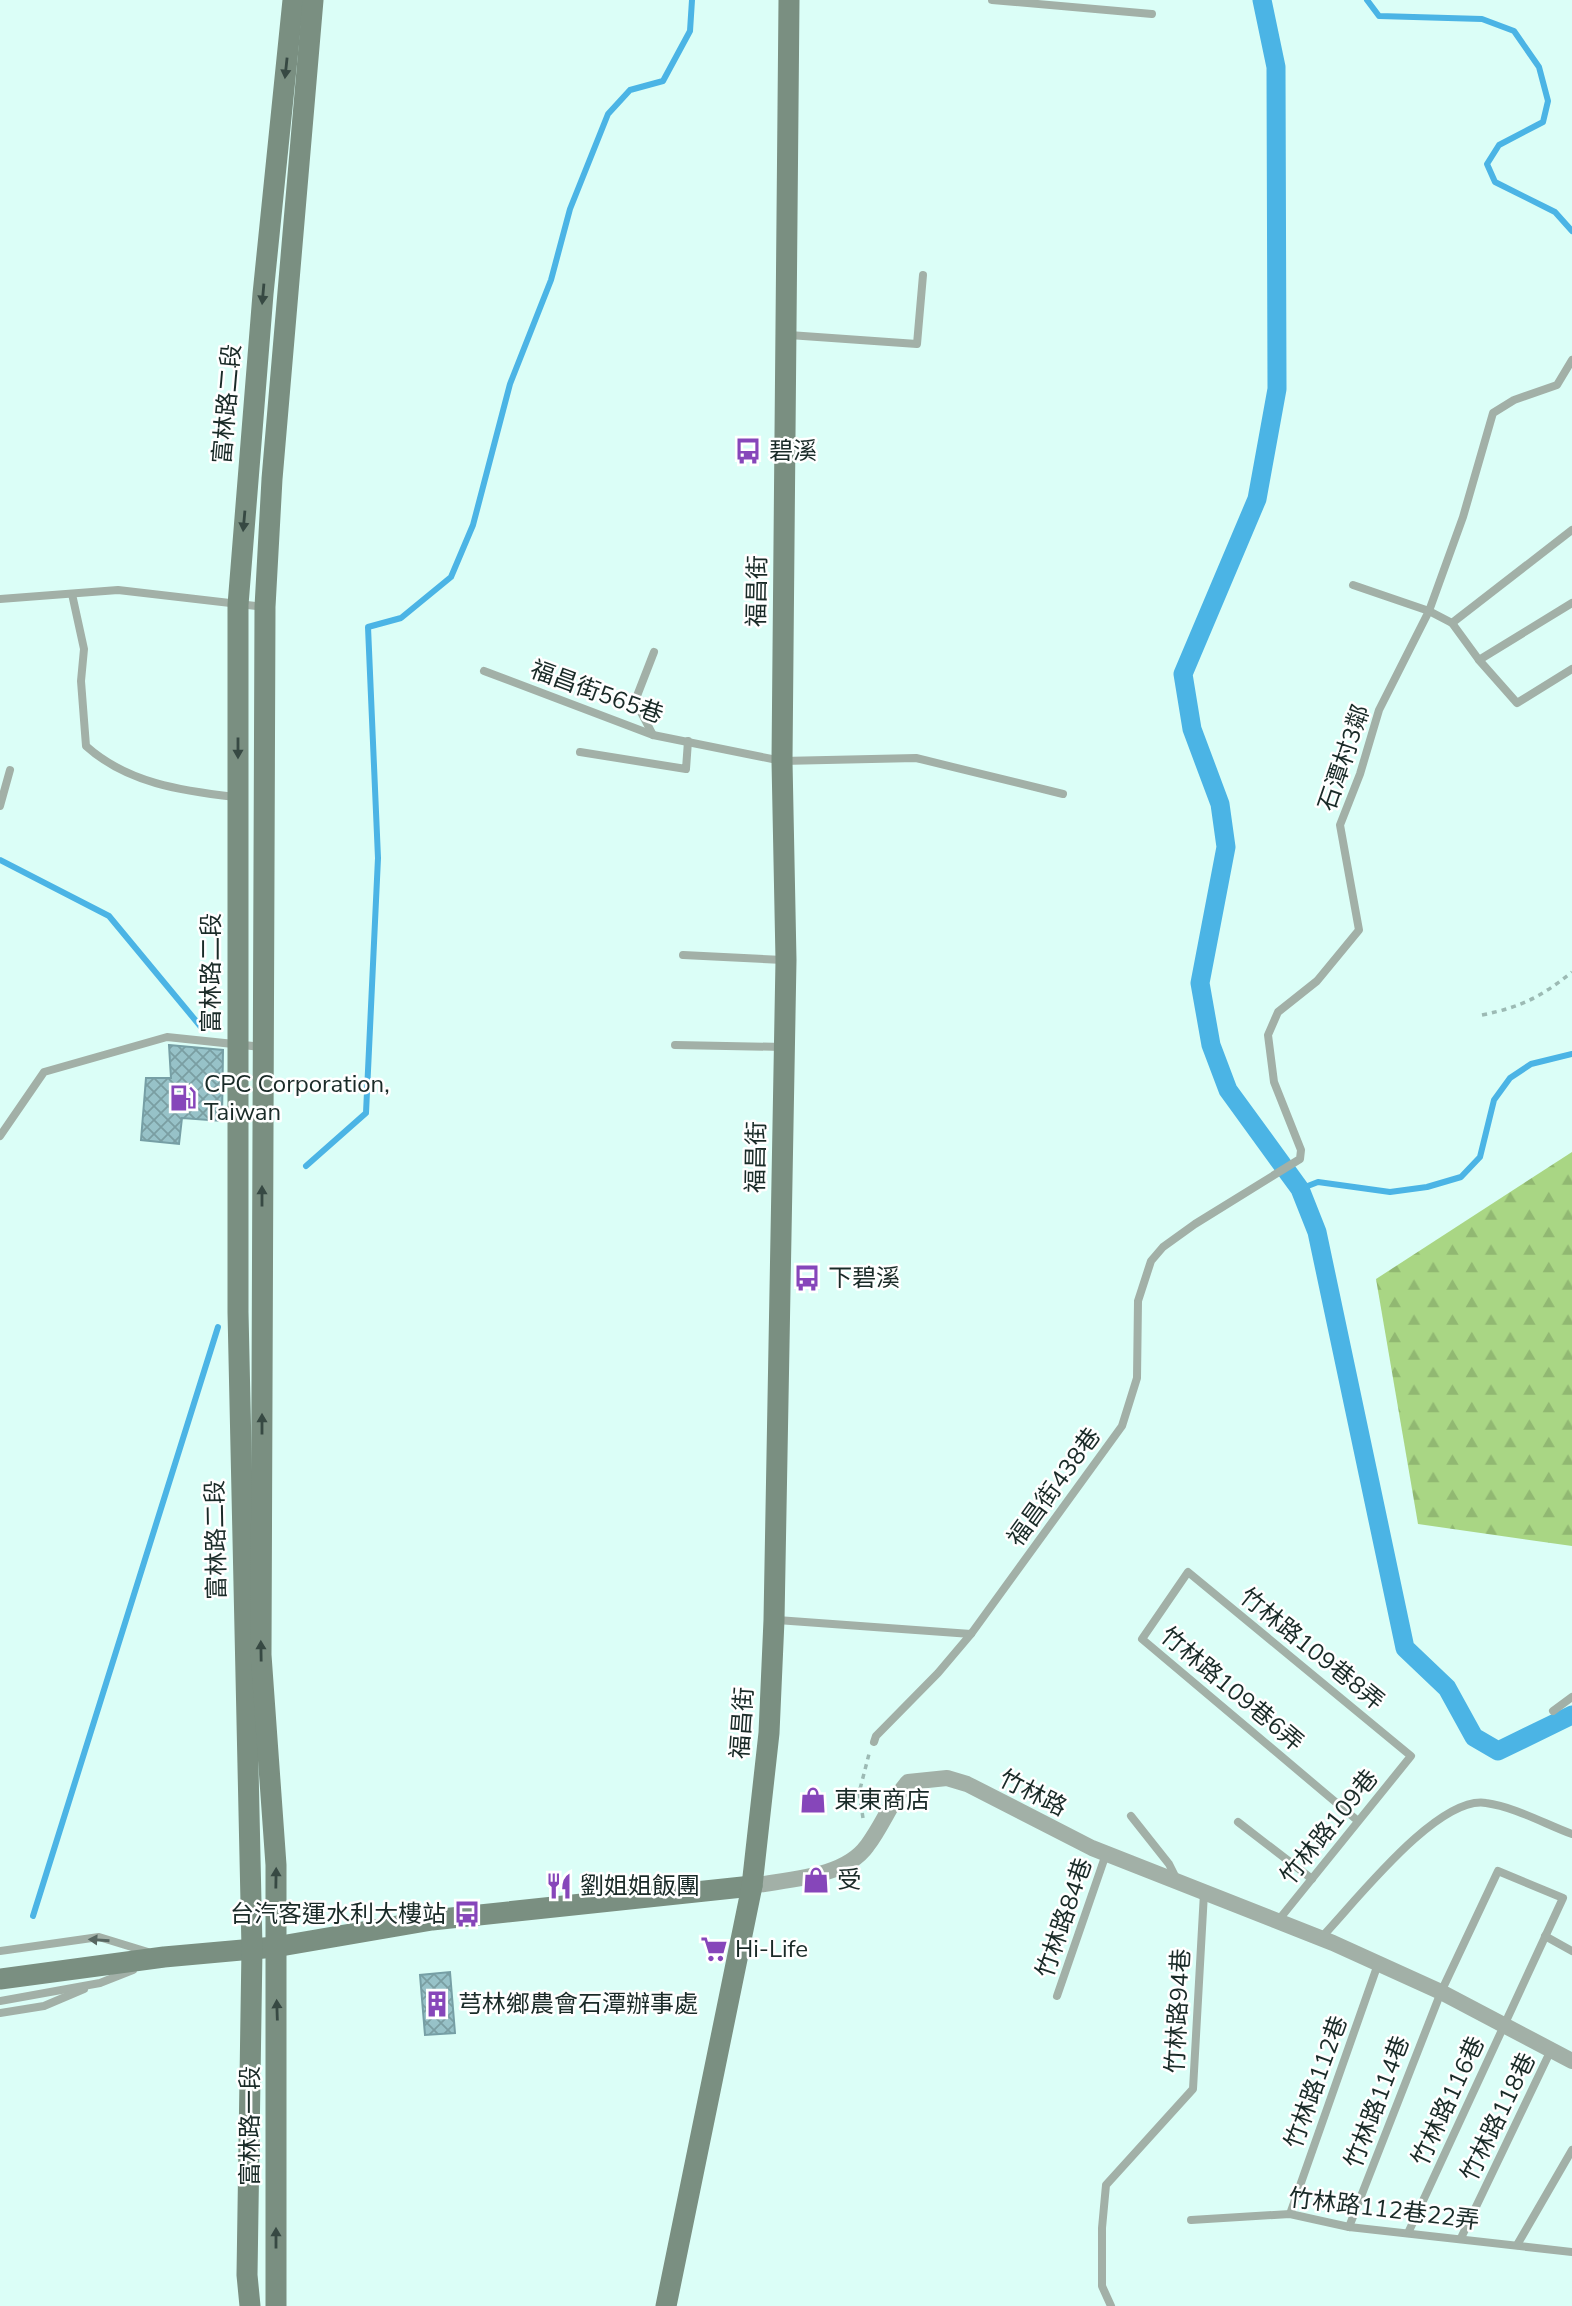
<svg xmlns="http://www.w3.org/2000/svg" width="1572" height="2306" viewBox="0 0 1572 2306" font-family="'Nunito Sans','Noto Sans TC',sans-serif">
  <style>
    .forest { fill: url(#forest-firs) }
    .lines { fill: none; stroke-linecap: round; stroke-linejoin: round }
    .stream { stroke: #4bb4e5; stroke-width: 6 }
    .canal { stroke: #4bb4e5; stroke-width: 19 }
    .building { fill: url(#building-cross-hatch); stroke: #769fa5; stroke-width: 2 }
    .path { stroke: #9cbab4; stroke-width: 3.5; stroke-dasharray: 5 5; stroke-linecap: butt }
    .lane { stroke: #a2b0a7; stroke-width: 8 }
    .street { stroke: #a2b0a7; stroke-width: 16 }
    .secondary { stroke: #7a8f81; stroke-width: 21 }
    .oneway { fill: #374943 }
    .oneway2 { fill: #576761 }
    .labels { text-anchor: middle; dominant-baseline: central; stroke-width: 5; stroke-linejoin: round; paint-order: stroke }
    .street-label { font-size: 24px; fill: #1a2b28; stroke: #fff }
    .poi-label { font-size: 24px; fill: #1a2b28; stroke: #fff; text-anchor: start }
  </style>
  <defs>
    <pattern id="forest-firs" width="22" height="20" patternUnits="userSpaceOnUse" patternTransform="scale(1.75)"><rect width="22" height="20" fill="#a9d684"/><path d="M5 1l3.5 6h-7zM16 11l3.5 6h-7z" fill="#91b872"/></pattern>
    <pattern id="building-cross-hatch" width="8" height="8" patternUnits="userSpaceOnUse" patternTransform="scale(1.75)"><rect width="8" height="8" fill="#97c2c8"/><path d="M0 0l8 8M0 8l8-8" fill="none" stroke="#7a9ea2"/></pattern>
  </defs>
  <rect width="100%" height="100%" fill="#dbfef7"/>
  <polygon class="forest" points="1572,1152 1572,1546 1418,1524 1376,1279"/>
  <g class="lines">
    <g class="stream">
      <polyline points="1367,0 1379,16 1482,19 1514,31 1539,67 1548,101 1543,122 1499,145 1487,164 1495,182 1555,212 1572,231"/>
      <polyline points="0,860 109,916 201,1027"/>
      <polyline points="306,1166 366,1113 378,858 368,627 401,618 451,577 473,525 510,384 551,280 570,209 608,114 630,90 663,81 690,31 692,0"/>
      <polyline points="1300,1189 1318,1182 1390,1192 1427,1187 1461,1177 1480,1157 1494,1100 1510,1078 1531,1064 1572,1054"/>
      <polyline points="33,1916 218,1327"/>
    </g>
    <polyline class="canal" points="1262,0 1276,67 1277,389 1257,499 1183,674 1192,729 1220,804 1226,847 1200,983 1211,1045 1228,1090 1300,1189 1317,1232 1405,1648 1447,1688 1474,1737 1498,1751 1572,1715"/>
  </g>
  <g class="building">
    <polygon points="169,1045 223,1050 222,1121 182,1118 179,1144 141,1140 146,1078 171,1078"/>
    <polygon points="450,1972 455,2033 425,2035 420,1975"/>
  </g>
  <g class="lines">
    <g class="path">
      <path d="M1482,1015c39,-8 59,-18 90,-43"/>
      <polyline points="863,1818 859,1793 869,1754"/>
    </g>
    <g class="lane">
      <polyline points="992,0 1152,14"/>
      <polyline points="789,335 917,344 923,275"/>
      <polyline points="1353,585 1429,611 1452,623 1479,660 1572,603"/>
      <path d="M72,594l12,55 -3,32 5,65c41,37 96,45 149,51"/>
      <polyline points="0,599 118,590 265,607"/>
      <polyline points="1452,623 1572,530"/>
      <polyline points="1479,660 1517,703 1572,669"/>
      <polyline points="484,671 653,735 782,761 916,758 1063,794"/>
      <polyline points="653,735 635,701 654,652"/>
      <polyline points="580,752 686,769 688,741"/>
      <polyline points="0,806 10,770"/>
      <polyline points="683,955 783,960"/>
      <polyline points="675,1045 784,1047"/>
      <polyline points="0,1136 44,1072 167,1037 262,1047"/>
      <polyline points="777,1620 971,1634 1122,1426 1137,1378 1138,1301 1151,1261 1163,1247 1195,1224 1300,1159 1301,1150 1274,1082 1268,1035 1278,1012 1317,981 1359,930 1340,825 1360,774 1379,710 1429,611 1463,517 1493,413 1514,400 1557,385 1572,360"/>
      <polyline points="1553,1711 1572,1697"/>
      <polyline points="874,1742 876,1736 938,1673 971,1634"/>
      <polyline points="1131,1816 1169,1864 1177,1880"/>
      <polyline points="1238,1822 1312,1879"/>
      <polyline points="1277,1922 1411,1756 1188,1572 1142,1639 1358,1821"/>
      <polyline points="1545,1936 1572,1951"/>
      <path d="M1320,1939c33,-34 117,-144 166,-136 29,4 59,21 86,31"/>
      <polyline points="0,1951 99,1937 148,1952"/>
      <polyline points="1057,1996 1106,1854"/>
      <polyline points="0,2001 100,1983 133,1970"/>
      <polyline points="0,2013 44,2006 84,1989"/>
      <polyline points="1290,2214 1378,1964"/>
      <polyline points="1191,2220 1290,2214 1349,2227 1572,2252"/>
      <polyline points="1349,2227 1441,1992 1498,1871 1563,1898 1409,2231"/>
      <polyline points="1461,2238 1551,2050"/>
      <polyline points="1517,2245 1572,2150"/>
      <polyline points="1111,2306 1102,2286 1102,2228 1106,2185 1193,2089 1204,1893"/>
    </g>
    <path class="street" d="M752,1886c36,-7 92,-8 115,-40 16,-21 24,-45 41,-64l39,-4 20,6 125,64 241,95 108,49 131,69"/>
    <g class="secondary">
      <polyline points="0,1979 164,1957 275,1947 432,1920 752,1886"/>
      <polyline points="250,2306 247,2275 252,1948 238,1312 238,605 263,294 293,0"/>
      <polyline points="276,2306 276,1865 261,1655 265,607 272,479 313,0"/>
      <polyline points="666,2306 752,1886 769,1733 774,1620 786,960 782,761 789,0"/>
    </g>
  </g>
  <defs><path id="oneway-solid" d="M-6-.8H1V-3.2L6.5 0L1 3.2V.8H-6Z" transform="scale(1.75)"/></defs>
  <g class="oneway">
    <use href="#oneway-solid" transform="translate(286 68) rotate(96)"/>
    <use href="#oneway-solid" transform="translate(263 294) rotate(95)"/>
    <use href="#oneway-solid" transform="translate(244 521) rotate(95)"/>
    <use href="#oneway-solid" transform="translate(238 748) rotate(90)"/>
    <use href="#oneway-solid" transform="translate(262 1196) rotate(-90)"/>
    <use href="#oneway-solid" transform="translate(262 1424) rotate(-90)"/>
    <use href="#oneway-solid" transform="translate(261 1651) rotate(-91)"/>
    <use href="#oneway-solid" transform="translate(276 1878) rotate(-89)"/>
    <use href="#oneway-solid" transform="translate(277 2010) rotate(-92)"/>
    <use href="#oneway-solid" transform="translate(276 2238) rotate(-90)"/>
  </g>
  <use class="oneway2" href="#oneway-solid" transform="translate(99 1940) rotate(-176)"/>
  <defs>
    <g id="bus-bare" transform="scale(2.1)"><path d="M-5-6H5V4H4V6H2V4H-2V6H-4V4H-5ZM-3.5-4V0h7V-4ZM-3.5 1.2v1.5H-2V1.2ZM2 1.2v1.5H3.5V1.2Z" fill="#8646ba" stroke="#fff" stroke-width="2.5" paint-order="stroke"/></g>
    <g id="fuel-bare" transform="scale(2.1)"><path d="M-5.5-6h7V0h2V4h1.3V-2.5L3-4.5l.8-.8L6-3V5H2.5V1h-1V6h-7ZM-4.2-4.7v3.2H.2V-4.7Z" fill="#8646ba" stroke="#fff" stroke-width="2.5" paint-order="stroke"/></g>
    <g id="shop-bare" transform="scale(2.1)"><path d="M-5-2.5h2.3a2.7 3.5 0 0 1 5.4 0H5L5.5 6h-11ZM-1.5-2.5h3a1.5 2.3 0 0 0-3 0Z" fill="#8646ba" stroke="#fff" stroke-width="2.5" paint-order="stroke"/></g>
    <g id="restaurant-bare" transform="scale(2.1)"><path d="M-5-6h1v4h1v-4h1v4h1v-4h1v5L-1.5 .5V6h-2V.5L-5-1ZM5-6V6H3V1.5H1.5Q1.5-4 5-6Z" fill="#8646ba" stroke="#fff" stroke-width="2.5" paint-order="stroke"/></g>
    <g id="supermarket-bare" transform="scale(2.1)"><path d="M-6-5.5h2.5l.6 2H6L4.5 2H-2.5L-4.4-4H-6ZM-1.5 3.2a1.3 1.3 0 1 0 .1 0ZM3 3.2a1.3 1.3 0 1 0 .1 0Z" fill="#8646ba" stroke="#fff" stroke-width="2.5" paint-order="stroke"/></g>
    <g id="building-bare" transform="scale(2.1)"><path d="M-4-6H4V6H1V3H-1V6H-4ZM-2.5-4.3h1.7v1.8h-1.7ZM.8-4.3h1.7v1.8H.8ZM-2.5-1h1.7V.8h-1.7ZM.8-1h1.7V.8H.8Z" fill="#8646ba" stroke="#fff" stroke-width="2.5" paint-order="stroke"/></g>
  </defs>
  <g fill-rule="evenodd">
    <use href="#bus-bare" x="748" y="451"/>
    <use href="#fuel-bare" x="183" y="1098"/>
    <use href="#bus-bare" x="807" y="1278"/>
    <use href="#shop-bare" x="813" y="1800"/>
    <use href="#shop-bare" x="816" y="1880"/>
    <use href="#restaurant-bare" x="559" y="1886"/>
    <use href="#bus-bare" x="467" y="1914"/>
    <use href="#supermarket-bare" x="714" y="1949"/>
    <use href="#building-bare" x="437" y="2004"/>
  </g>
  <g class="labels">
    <g class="street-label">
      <text transform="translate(227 404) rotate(-85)">富林路二段</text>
      <text transform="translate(757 591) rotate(-89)">福昌街</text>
      <text transform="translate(597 692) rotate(20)">福昌街565巷</text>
      <text transform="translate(1344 758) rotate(-71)">石潭村3鄰</text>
      <text transform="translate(211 973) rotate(-90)">富林路二段</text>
      <text transform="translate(756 1157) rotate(-89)">福昌街</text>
      <text transform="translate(1054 1487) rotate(-54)">福昌街438巷</text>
      <text transform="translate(216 1540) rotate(-91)">富林路二段</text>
      <text transform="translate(1312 1649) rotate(39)">竹林路109巷8弄</text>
      <text transform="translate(1232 1689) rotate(40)">竹林路109巷6弄</text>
      <text transform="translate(742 1723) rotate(-86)">福昌街</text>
      <text transform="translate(1033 1793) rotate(27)">竹林路</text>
      <text transform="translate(1329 1827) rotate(-51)">竹林路109巷</text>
      <text transform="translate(1064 1918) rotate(-71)">竹林路84巷</text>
      <text transform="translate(1178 2011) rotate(-87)">竹林路94巷</text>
      <text transform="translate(1316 2082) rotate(-70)">竹林路112巷</text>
      <text transform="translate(1448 2101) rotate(-65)">竹林路116巷</text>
      <text transform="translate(1377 2102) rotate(-69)">竹林路114巷</text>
      <text transform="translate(1498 2117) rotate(-64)">竹林路118巷</text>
      <text transform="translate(250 2126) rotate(-90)">富林路一段</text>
      <text transform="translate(1384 2209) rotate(7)">竹林路112巷22弄</text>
    </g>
    <g class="poi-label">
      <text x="769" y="451">碧溪</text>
      <text x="204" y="1084">CPC Corporation,<tspan x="204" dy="28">Taiwan</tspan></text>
      <text x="828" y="1278">下碧溪</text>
      <text x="834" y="1800">東東商店</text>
      <text x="837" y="1880">受</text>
      <text x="580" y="1886">劉姐姐飯團</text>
      <text x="446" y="1914" text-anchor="end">台汽客運水利大樓站</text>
      <text x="735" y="1949">Hi-Life</text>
      <text x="458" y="2004">芎林鄉農會石潭辦事處</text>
    </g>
  </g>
</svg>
